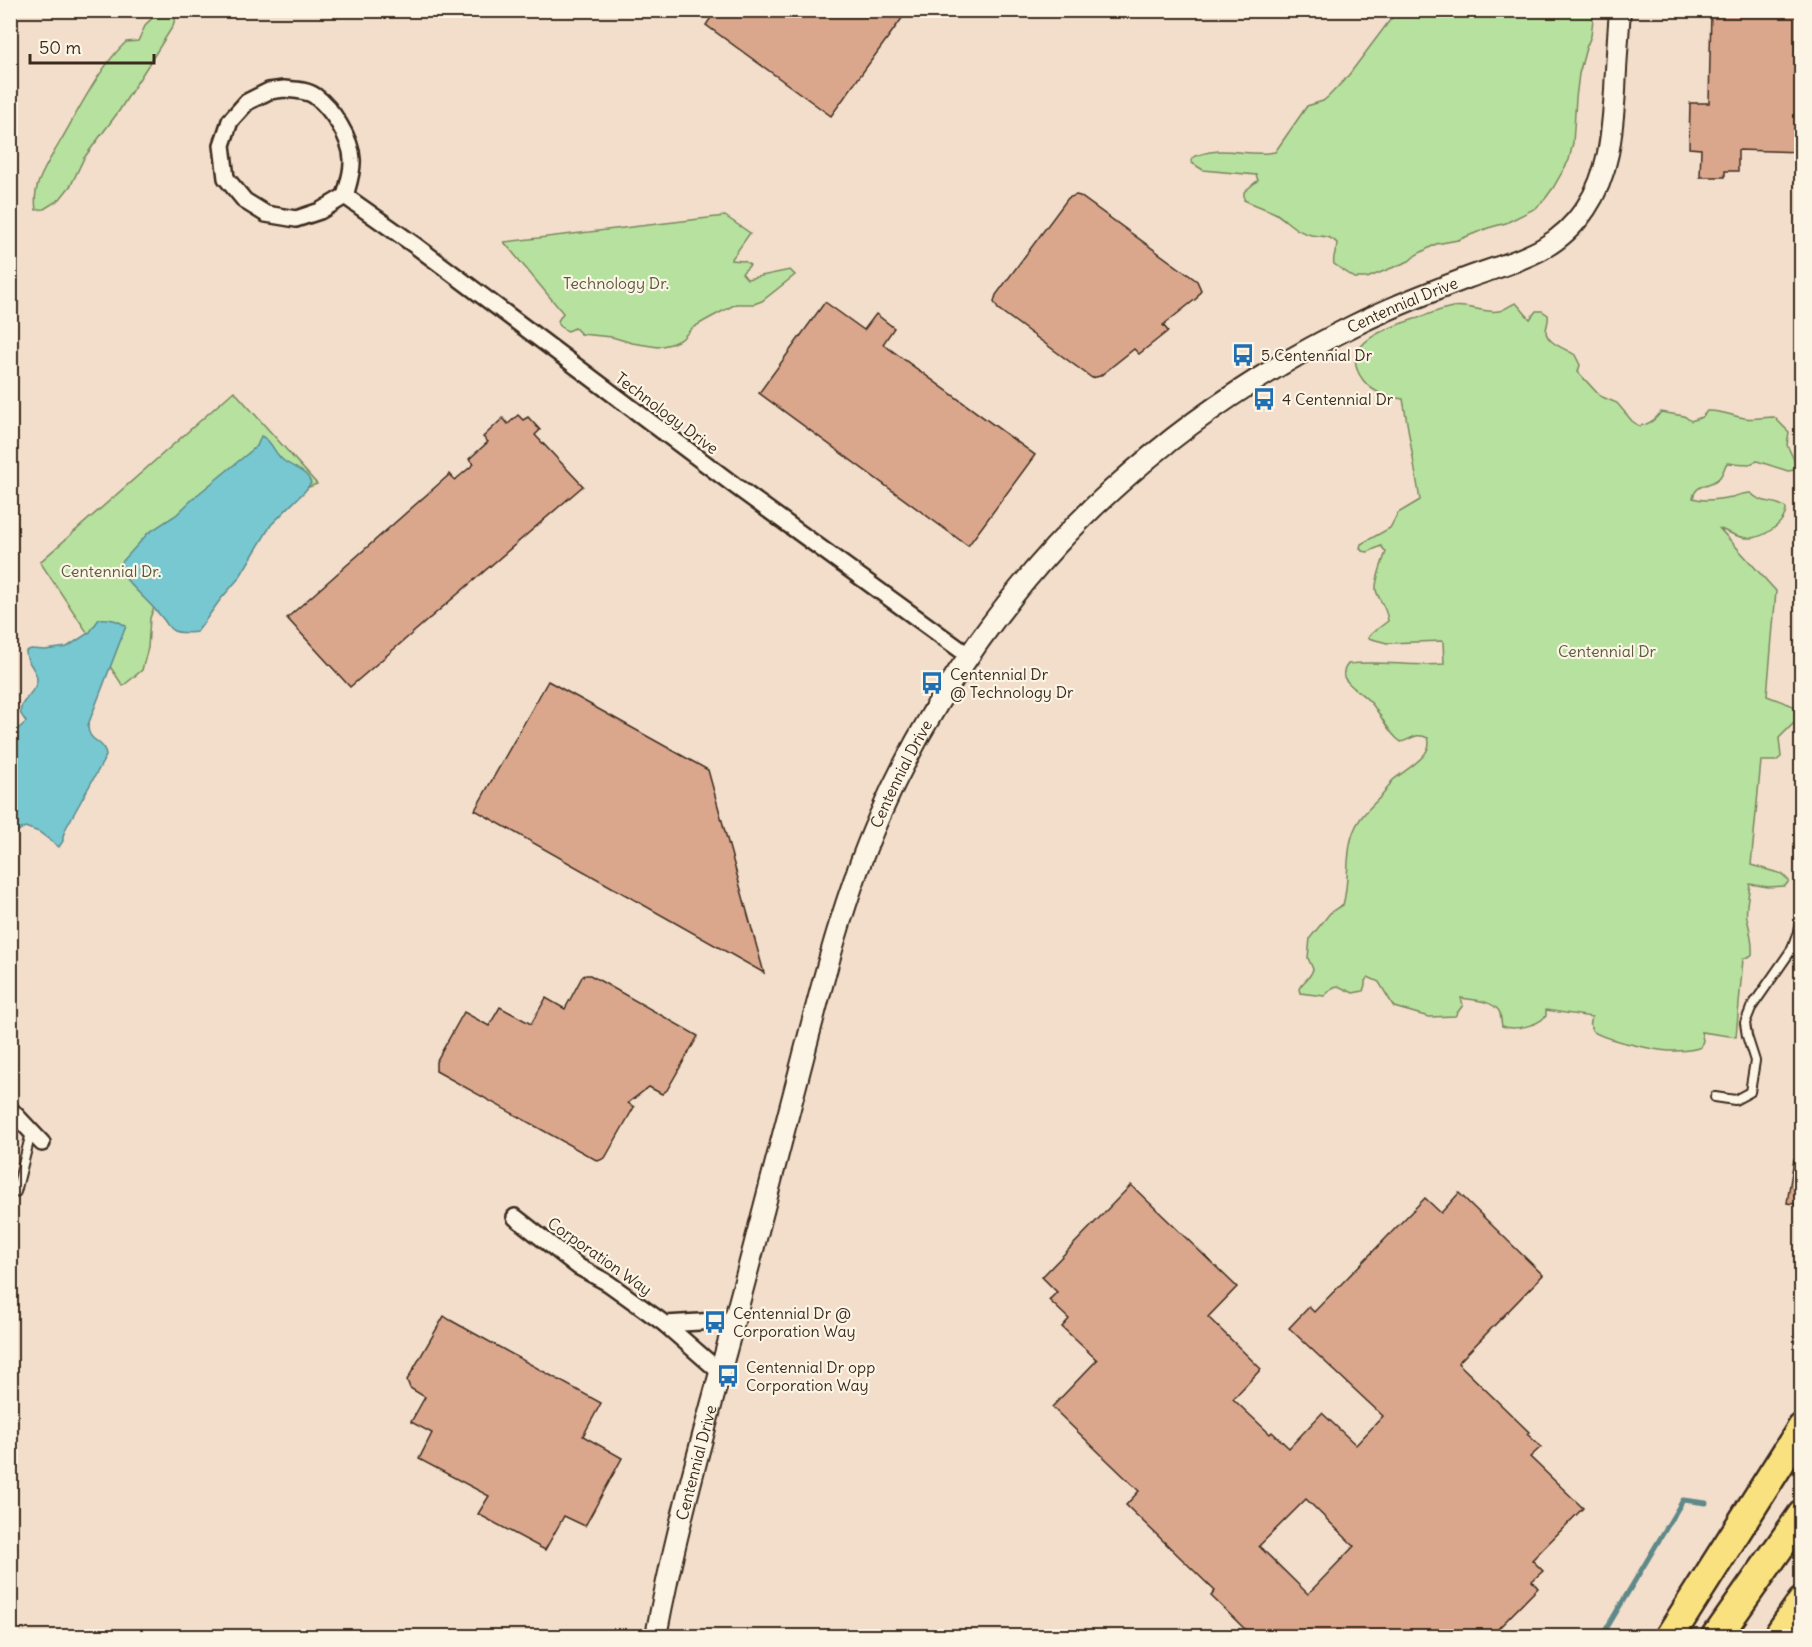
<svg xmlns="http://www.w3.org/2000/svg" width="1812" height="1647" viewBox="0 0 1812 1647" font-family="Delius,sans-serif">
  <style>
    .green { fill: #b7e19e; stroke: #79865e; stroke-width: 1.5 }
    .water { fill: #77c8d0; stroke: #5f8989; stroke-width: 1.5 }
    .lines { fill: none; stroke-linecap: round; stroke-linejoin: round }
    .stream { stroke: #5f8989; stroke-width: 5 }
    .building { fill: #daa78d; stroke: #3b2a1e; stroke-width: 1.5; fill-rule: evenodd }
    .service-casing { stroke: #3b2a1e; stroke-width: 12 }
    .minor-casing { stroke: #3b2a1e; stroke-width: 20 }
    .tertiary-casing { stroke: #3b2a1e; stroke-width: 24 }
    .motorway-casing { stroke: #3b2a1e; stroke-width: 33 }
    .service { stroke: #fcf5e5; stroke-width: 8 }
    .minor { stroke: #fcf5e5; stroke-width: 15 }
    .tertiary { stroke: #fcf5e5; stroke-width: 20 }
    .motorway { stroke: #fae180; stroke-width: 28 }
    .labels { text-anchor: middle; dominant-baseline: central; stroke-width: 4.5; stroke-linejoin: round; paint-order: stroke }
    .park-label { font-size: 16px; fill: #5a583e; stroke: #fcf5e5 }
    .street-label { font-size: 16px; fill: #3b2a1e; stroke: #fcf5e5 }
    .poi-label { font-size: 16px; fill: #3b2a1e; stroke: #fcf5e5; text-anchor: start }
  </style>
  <rect width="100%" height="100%" fill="#f2decb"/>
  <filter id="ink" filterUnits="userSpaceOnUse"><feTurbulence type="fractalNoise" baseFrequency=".0167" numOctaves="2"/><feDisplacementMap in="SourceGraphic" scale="12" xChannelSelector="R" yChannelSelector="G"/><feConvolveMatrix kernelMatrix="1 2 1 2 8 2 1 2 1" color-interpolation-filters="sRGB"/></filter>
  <g filter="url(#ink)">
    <g class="green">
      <path d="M160,11h9l7,4 -3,11 -54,85 -35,47 -13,27 -11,14 -16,10 -8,1c-1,-7 -1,-16 1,-23 4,-15 15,-31 23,-45 18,-31 41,-77 66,-100l12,-1 8,-17z"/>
      <path d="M1401,11h193l-3,25 -5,12 -7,26 -3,24 -3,45 -4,17 -16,28 -8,11 -9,9 -30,15 -18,5 -30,12 -22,4 -20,11 -7,6 -42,17h-12l-21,-14c-2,-8 3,-13 3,-21 -7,-8 -16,-6 -26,-8 -17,-4 -23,-14 -36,-22 -10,-5 -21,-8 -31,-13v-8l14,-12 -2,-5 -53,-5 -11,-7v-5c28,-15 56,0 83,-6l32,-46 16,-5 6,-5 19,-20 45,-60z"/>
      <path d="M725,216l25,17 -19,27 13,1 6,4 -8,8 5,6 43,-9 5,5 -33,26 -8,3h-18l-28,15 -16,9 -10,11 -11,5 -13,3 -26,-4 -20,-6 -31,-3 -6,-6 -7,3c-5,-2 -9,-4 -10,-10l5,-8 -59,-71z"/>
      <path d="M1516,303l14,16 6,-8h6l6,4c1,6 -1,9 -2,15 -1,13 21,19 29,25l5,10 -2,7 22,24 17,7 15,18 7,5c9,-1 17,-7 22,-14l23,4 7,5 11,-4 5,-6c14,-1 24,5 38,7 9,2 19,-1 29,-1l15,15 -2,13 9,19 -2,6 -6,1 -31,-10 -7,3 -23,-1c-3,4 -3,9 -7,14 -8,10 -24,5 -27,21 11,4 27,1 39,-1 7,-2 12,-4 19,-4 10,12 24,6 35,15 1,15 -24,31 -38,30 -10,0 -19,-6 -28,-9l56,62 -9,105 32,12 2,4 -2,6 -20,20 2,19 -5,4h-15l-10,104 31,9 7,7 -4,5 -17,1 -18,-3c-1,10 -5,25 -3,34 3,12 6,24 5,37l-9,4 -7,78 -35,-5 2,8 -2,7c-9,4 -22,4 -32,4 -14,-1 -70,-12 -77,-21 -3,-5 -1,-9 0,-13l-46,-7v6c-9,10 -32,15 -44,10 -1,-4 -1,-11 -3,-15 -8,-11 -26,-11 -38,-13l2,7 -8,11 -26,1 -35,-10 -15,-25 -11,-5 -3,4v4l-2,6 -10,2 -15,-7 -4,1 -10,9 -24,-3 -1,-4c2,-7 11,-9 14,-20l-5,-11 2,-20 20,-25 13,-8c9,-32 -2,-66 22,-92 6,-7 13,-13 19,-20 3,-4 5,-8 8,-12 10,-10 43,-25 36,-43 -13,-6 -15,1 -27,4 -13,-9 -19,-26 -29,-38 -7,-9 -25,-19 -28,-27 -1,-6 1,-9 4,-13 32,-4 65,3 96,0l-1,-23 -56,2 -19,-5 3,-4 17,-13c-1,-13 -9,-20 -12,-31 -1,-8 7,-30 10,-38l-5,-6 -13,6 -6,-1 -2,-3 1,-4 29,-16 8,-15 22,-13 -17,-101c-15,-2 -30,-6 -40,-19 -28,-37 29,-54 55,-62 12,-4 23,-9 35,-11 15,-3 32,7 46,4 5,-1 11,-6 17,-8z"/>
      <polygon points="234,391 317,484 283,497 160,592 150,618 148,648 142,670 123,686 40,562"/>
    </g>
    <g class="water">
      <path d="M261,436c12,5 12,17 23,25 10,7 23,10 27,22l-6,8 -34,34 -32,53 -19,22 -23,32c-5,1 -18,1 -23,-1 -5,-2 -7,-7 -10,-11 -13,-17 -30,-30 -43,-47l1,-11 26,-29 28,-18 21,-20 60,-49z"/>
      <path d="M99,619c10,-1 20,2 27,7l-38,99c-1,18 17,14 18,31l-40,72 -3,8v5l-4,6 -20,-15 -14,-5 -14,8v-100l15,-13c-1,-3 -4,-5 -5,-8 -4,-11 15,-22 16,-33 1,-12 -12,-18 -11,-30l5,-2 14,1 22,-3 23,-15z"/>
    </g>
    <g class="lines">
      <polyline class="stream" points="1602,1636 1683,1500 1706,1503"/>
    </g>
    <g class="building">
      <polygon points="716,10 908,10 831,116 706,25"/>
      <polygon points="1711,10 1802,10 1802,152 1738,150 1738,171 1725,171 1725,177 1700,177 1701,149 1689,148 1690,103 1709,103"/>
      <polygon points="1076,195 1080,196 1197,281 1201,290 1197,298 1163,325 1168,331 1139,354 1134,349 1100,376 1092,378 998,309 994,302 996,295 1068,198"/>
      <polygon points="825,302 864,330 876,314 894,328 883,344 1035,455 968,546 759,393"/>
      <polygon points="518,415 523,420 528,417 540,430 535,435 583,486 350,687 287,618 450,474 455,480 474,464 469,459 488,442 483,437 503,418 508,424"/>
      <polygon points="548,681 708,770 764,973 475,810"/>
      <polygon points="585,975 590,975 698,1036 667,1090 662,1094 649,1087 628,1103 634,1107 605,1158 598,1161 436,1071 436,1062 464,1012 489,1026 500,1007 531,1024 546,998 565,1009 582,977"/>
      <polygon points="1794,1159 1802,1160 1802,1205 1787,1203"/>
      <path d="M1131,1185l106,102 -29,30 53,52 -28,30 37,35 2,-2 17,16 33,-35 34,32 27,-29 -94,-88 20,-21 5,5 111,-114 16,15 18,-20 84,82 -85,88 71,69 -2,2 14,13 -11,10 53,51 -51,52 11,11 -11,10 6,7 -47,48h-239l-41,-40 4,-5 -89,-86 13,-14 -87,-84 45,-47 -35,-33 7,-8 -20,-19 8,-8 -15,-15zM1306,1499l48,47 -46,48 -49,-48z"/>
      <polygon points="444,1316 450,1320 601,1403 583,1436 622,1458 585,1526 564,1516 545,1550 478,1514 489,1496 419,1459 432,1433 411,1422 425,1397 410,1388 407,1380"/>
    </g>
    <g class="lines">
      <g class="service-casing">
        <g id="service">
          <polyline points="1715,1097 1735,1100 1750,1092 1755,1061 1747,1036 1745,1023 1751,1008 1792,949 1798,932 1802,911"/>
          <polyline points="10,1195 16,1192 31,1133"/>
        </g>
      </g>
      <g class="minor-casing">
        <g id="minor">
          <path d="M284,89c10,1 23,1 31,7 17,12 36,43 37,63 1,12 -4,26 -7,37l-25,15 -24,8 -30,-5 -21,-13 -19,-23 -4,-33 8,-24 17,-19 22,-11z"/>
          <polyline points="345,196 416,246 734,485 969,656"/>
          <polyline points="10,1109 42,1143"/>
          <polyline points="515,1217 579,1267 608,1283 665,1324 720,1372"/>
          <polyline points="665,1324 734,1320"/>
        </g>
      </g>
      <g class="tertiary-casing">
        <g id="tertiary">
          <path id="s1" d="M656,1636c24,-129 63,-255 96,-382 17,-66 34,-131 51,-196 21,-82 42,-164 76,-241 52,-120 137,-240 234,-328 72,-66 154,-121 242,-164 36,-18 75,-33 112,-47 49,-18 88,-24 119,-70 24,-36 26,-76 29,-117 1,-27 3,-54 5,-81"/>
        </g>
      </g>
      <g class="motorway-casing">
        <g id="motorway">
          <polyline points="1670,1636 1802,1428"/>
          <polyline points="1717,1636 1802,1515"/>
          <polyline points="1778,1636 1802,1602"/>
        </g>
      </g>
      <use href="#service" class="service"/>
      <use href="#minor" class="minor"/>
      <use href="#tertiary" class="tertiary"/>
      <use href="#motorway" class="motorway"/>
    </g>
  </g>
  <defs>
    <g id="bus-bare" transform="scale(1.8)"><path d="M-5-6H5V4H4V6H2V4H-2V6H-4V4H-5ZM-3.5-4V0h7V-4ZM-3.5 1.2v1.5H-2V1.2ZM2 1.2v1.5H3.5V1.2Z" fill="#1f6fb2" stroke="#fcf5e5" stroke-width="2.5" paint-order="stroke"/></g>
  </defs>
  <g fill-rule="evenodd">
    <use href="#bus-bare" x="1243" y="355"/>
    <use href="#bus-bare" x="1264" y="399"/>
    <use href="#bus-bare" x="932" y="683"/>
    <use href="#bus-bare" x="715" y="1322"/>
    <use href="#bus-bare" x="728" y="1376"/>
  </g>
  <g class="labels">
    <g class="park-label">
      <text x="616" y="283">Technology Dr.</text>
      <text x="111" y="571">Centennial Dr.</text>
      <text x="1607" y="651">Centennial Dr</text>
    </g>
    <g class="street-label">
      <text stroke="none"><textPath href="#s1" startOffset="1600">Centennial Drive</textPath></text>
      <text transform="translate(667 413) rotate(37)">Technology Drive</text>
      <text stroke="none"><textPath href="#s1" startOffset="898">Centennial Drive</textPath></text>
      <text transform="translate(600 1256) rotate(35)">Corporation Way</text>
      <text stroke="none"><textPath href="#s1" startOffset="178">Centennial Drive</textPath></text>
    </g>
    <g class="poi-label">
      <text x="1261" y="355">5 Centennial Dr</text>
      <text x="1282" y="399">4 Centennial Dr</text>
      <text x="950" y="674">Centennial Dr<tspan x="950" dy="18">@ Technology Dr</tspan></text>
      <text x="733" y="1313">Centennial Dr @<tspan x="733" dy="18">Corporation Way</tspan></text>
      <text x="746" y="1367">Centennial Dr opp<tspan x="746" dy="18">Corporation Way</tspan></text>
    </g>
  </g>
  <rect width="1812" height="1647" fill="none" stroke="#fcf5e5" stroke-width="36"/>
  <rect x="18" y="18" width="1776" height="1611" fill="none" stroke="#3b2a1e" stroke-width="2" filter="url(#ink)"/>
  <path d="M30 54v9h124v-9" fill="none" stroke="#3b2a1e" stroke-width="3"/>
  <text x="39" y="54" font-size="18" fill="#3b2a1e" stroke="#fcf5e5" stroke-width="4.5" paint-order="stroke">50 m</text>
</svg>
